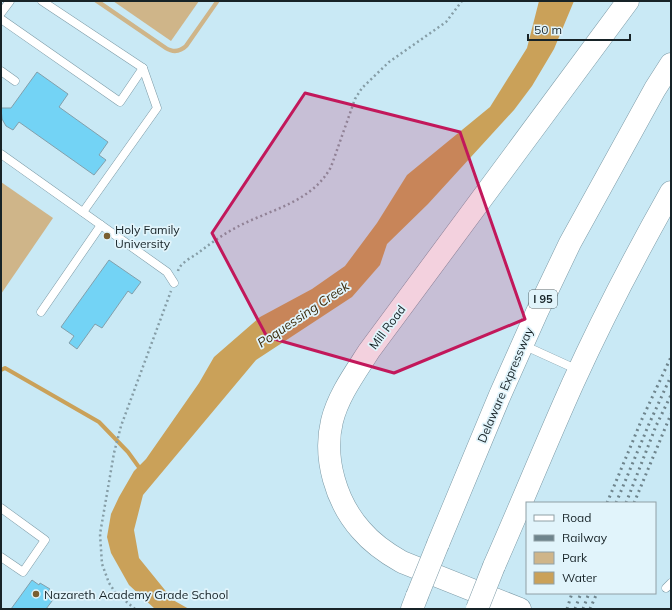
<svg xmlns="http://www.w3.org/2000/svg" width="672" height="610" viewBox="0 0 672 610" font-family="Mulish,sans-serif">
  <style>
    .green { fill: #cfb589 }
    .water { fill: #caa159 }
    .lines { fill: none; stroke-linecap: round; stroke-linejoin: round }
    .stream { stroke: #caa159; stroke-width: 4 }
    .building { fill: #73d3f5; stroke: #82a0ac }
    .lane-casing { stroke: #7d9ba7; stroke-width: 9 }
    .secondary-casing { stroke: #7d9ba7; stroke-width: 23 }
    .highway-casing { stroke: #7d9ba7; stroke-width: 23 }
    .path { stroke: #859da6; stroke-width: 2.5; stroke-dasharray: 2 3; stroke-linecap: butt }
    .lane { stroke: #fff; stroke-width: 8 }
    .secondary { stroke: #fff; stroke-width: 22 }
    .highway { stroke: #fff; stroke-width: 22 }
    .rail { stroke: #6e848c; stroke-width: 3; stroke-dasharray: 2 4; stroke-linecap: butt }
    .highway-bridge-casing { stroke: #7d9ba7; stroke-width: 23; stroke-linecap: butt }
    .highway-bridge { stroke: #fff; stroke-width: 22 }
    .marked { fill: #c2185b; fill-opacity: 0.2; stroke: #c2185b; stroke-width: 3; stroke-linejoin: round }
    .poi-dot { fill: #7a5f31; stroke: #e1f4fb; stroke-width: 1.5 }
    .labels { text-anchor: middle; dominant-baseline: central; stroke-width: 3.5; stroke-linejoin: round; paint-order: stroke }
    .shield { fill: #e1f4fb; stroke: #546267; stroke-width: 1 }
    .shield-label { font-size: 11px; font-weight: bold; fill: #172327 }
    .poi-label { font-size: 12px; fill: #172327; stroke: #e1f4fb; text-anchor: start }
    .street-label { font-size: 12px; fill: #172327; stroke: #e1f4fb }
    .water-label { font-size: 13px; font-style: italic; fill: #3a2908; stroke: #e1f4fb }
  </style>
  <rect width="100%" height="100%" fill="#c9e9f5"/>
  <g class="green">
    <path d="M93,1h8l67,46c6,3 11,2 16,-2l31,-44h5l-32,46c-7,7 -15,8 -23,3z"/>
    <polygon points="113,1 199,1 171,41"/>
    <polygon points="1,182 53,218 1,294"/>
  </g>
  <polygon class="water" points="539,1 574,1 554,49 532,86 514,110 428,204 387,244 380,265 352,297 256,360 143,495 134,530 139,558 173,600 189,609 155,609 129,585 111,553 107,537 111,514 119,497 134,471 146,459 199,383 214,357 260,317 312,289 345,266 377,223 407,175 490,107 527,48"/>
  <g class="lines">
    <polyline class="stream" points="1,370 5,368 99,422 128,452 141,470"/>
  </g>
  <g class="building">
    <polygon points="37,72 68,94 59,107 108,142 99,155 106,160 94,175 19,122 13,130 6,126 2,119 1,108 11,108"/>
    <polygon points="109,260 141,282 132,294 128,291 102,328 95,324 77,349 69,343 74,336 61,327"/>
    <polygon points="32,580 39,585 40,583 50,589 48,592 55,597 46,609 11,609"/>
  </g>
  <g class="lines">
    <g class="lane-casing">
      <g id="lane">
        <polyline points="42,1 143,68 157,108 83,212"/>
        <polyline points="1,13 10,1"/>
        <polyline points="1,19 120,102 143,68"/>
        <polyline points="1,71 15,81"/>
        <polyline points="1,154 167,272 174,283"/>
        <polyline points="41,312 101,225"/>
        <polyline points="523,345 578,370"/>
        <polyline points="1,508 45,540 23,572 1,557"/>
        <polyline points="666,588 671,583"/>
      </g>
    </g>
    <g class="secondary-casing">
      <path id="secondary" d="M520,609l-118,-47c-16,-9 -30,-19 -41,-32 -25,-28 -38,-72 -29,-109 6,-25 23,-48 37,-70l259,-350"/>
    </g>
    <g class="highway-casing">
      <g id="highway">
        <polyline points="438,544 500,395 537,312 570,243 655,89 671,64"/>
        <path d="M494,566c27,-61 52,-123 79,-183 30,-66 63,-129 98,-191"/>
        <polyline points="412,609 417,596"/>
      </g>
    </g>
    <g class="path">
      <path d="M178,271c2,-8 13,-13 20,-18 13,-10 27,-20 41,-27 33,-17 73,-24 92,-59l24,-68 7,-11 27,-26 57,-40 16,-21"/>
      <polyline points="135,609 115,592 109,583 102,564 100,534 114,453 121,426 171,291"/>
    </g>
    <use href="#lane" class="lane"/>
    <use href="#secondary" class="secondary"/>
    <use href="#highway" class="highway"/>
    <g class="rail">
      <polyline points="607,503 642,419 671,357"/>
      <polyline points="616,503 649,424 671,376"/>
      <polyline points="626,503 656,426 671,395"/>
      <polyline points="634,503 671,414"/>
      <polyline points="567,609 572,593"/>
      <polyline points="575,609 581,593"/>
      <polyline points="583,609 589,593"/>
      <polyline points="590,609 597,593"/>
    </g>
    <g class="highway-bridge-casing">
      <g id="highway-bridge">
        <polyline points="417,596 438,544"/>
        <polyline points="477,609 494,566"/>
      </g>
    </g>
    <use href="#highway-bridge" class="highway-bridge"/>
  </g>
  <path class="marked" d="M305,93l155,39 65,187 -131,54 -127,-36 -55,-104z"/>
  <g class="poi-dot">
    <circle cx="107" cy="236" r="4"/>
    <circle cx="36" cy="594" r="4"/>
  </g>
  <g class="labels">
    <rect class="shield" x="529" y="290" width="28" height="18" rx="3"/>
    <g class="shield-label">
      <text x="543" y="299">I 95</text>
    </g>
    <g class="poi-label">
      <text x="115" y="229">Holy Family<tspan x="115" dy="14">University</tspan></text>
      <text x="44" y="594">Nazareth Academy Grade School</text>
    </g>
    <g class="street-label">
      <text transform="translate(387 327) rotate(-53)">Mill Road</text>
      <text transform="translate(505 385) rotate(-67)">Delaware Expressway</text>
    </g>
    <g class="water-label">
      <text transform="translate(303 314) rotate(-34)">Poquessing Creek</text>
    </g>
  </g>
  <rect width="672" height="610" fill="none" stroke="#172327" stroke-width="4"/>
  <rect x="526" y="502" width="130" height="92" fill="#e1f4fb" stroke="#90a0a6"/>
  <rect x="534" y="515" width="20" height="6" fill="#ffffff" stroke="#90a0a6"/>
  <text x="562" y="522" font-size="12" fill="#172327">Road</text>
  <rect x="534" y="535" width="20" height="6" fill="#6e848c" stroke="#90a0a6"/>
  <text x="562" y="542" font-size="12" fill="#172327">Railway</text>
  <rect x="534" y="552" width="20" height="12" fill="#cfb589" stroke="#90a0a6"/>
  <text x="562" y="562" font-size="12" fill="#172327">Park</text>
  <rect x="534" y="572" width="20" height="12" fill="#caa159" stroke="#90a0a6"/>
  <text x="562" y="582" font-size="12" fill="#172327">Water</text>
  <path d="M528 34v6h102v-6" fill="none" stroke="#172327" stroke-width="2"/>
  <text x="534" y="34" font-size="12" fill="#172327" stroke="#e1f4fb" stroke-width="3" paint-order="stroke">50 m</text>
</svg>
